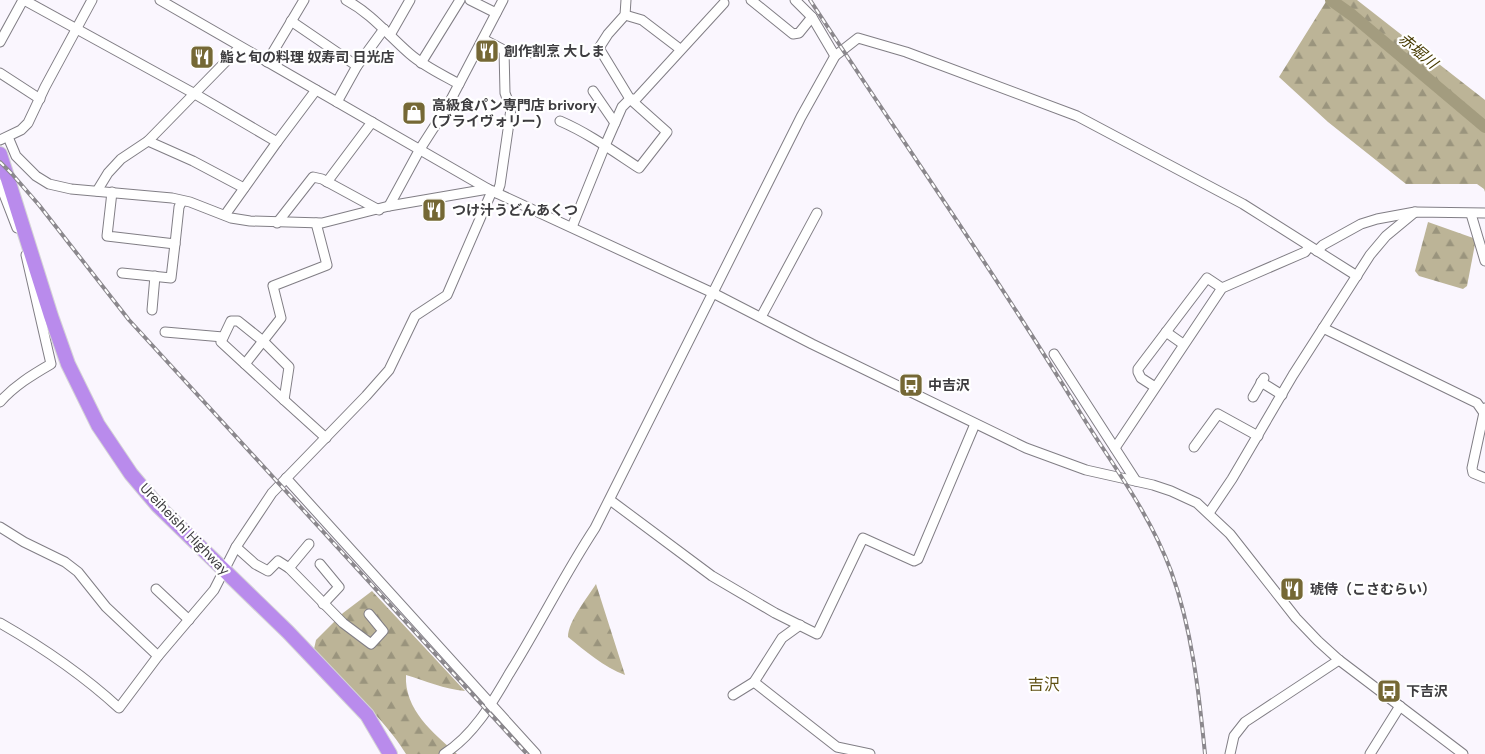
<svg xmlns="http://www.w3.org/2000/svg" width="1485" height="754" viewBox="0 0 1485 754" font-family="'DM Sans','Noto Sans JP',sans-serif">
  <style>
    .forest { fill: url(#forest-firs) }
    .lines { fill: none; stroke-linecap: round; stroke-linejoin: round }
    .river { stroke: #a39c7f; stroke-width: 12 }
    .minor-casing { stroke: #817e85; stroke-width: 11 }
    .highway-casing { stroke: #d4d4d5; stroke-width: 16 }
    .minor { stroke: #fff; stroke-width: 9 }
    .highway { stroke: #b98bec; stroke-width: 14 }
    .rail-casing { stroke: #8b888d; stroke-width: 4 }
    .rail { stroke: #fff; stroke-width: 2; stroke-dasharray: 5.5; stroke-linecap: butt }
    .labels { text-anchor: middle; dominant-baseline: central; stroke-width: 4.5; stroke-linejoin: round; paint-order: stroke }
    .poi-label { font-size: 14px; font-weight: bold; fill: #3d3c3f; stroke: #fff; text-anchor: start }
    .street-label { font-size: 14px; fill: #3d3c3f; stroke: #fff }
    .water-label { font-size: 15px; font-style: italic; fill: #463a00; stroke: #fff }
    .quarter-label { font-size: 16px; fill: #605114; stroke: #fff }
  </style>
  <defs>
    <pattern id="forest-firs" width="22" height="20" patternUnits="userSpaceOnUse" patternTransform="scale(1.25)"><rect width="22" height="20" fill="#bcb497"/><path d="M5 1l3.5 6h-7zM16 11l3.5 6h-7z" fill="#9a947d"/></pattern>
  </defs>
  <rect width="100%" height="100%" fill="#faf6fe"/>
  <g class="forest">
    <polygon points="1327,0 1357,0 1485,100 1485,192 1484,189 1477,184 1406,184 1328,122 1279,77"/>
    <polygon points="1428,222 1476,239 1467,286 1463,289 1419,276 1415,271"/>
    <path d="M596,584l29,91c-21,-8 -40,-24 -57,-38 0,-16 20,-40 28,-53z"/>
    <path d="M372,591l93,100c-21,-2 -39,-10 -59,-16 -2,34 27,58 51,79h-51c-24,-39 -59,-67 -94,-96l4,-18 27,-27z"/>
  </g>
  <g class="lines">
    <polyline class="river" points="1331,0 1352,15 1485,127"/>
    <g class="minor-casing">
      <g id="minor">
        <polyline points="24,0 195,94 277,142"/>
        <polyline points="160,0 488,189 713,293 812,344 1026,448 1086,470 1153,485 1171,491 1197,503 1230,534 1296,618 1318,641 1339,660 1463,754"/>
        <path d="M346,0c26,14 42,35 64,54 15,13 33,21 49,30"/>
        <polyline points="470,0 496,13"/>
        <polyline points="751,0 793,34 799,33 812,17"/>
        <polyline points="795,0 812,17 835,56"/>
        <polyline points="625,15 642,20 680,49"/>
        <polyline points="291,21 357,66"/>
        <polyline points="390,35 410,0"/>
        <polyline points="483,39 504,50 534,53"/>
        <polyline points="0,42 23,0"/>
        <polyline points="267,62 304,0"/>
        <polyline points="421,63 460,0"/>
        <polyline points="0,73 40,99"/>
        <polyline points="593,91 615,123"/>
        <polyline points="337,102 357,66 384,29"/>
        <path d="M560,121c28,12 53,30 79,47l28,-36 -37,-33 -31,-51 9,-14 17,-19 1,-15"/>
        <polyline points="8,137 16,156 36,176 49,184 71,189 172,198 190,202 231,218 250,221 322,223 389,206 488,189"/>
        <polyline points="0,140 21,130 28,123 45,87 92,0"/>
        <polyline points="148,141 193,161 244,188"/>
        <polyline points="327,182 372,122"/>
        <polyline points="0,184 17,228"/>
        <polyline points="97,191 108,173 121,159 148,141 240,47"/>
        <polyline points="112,192 107,236 175,244 179,207 182,201"/>
        <polyline points="497,193 500,185 511,109 505,93 504,50"/>
        <polyline points="389,206 420,149 447,107 503,0"/>
        <polyline points="1471,214 1485,261"/>
        <polyline points="225,215 277,142 316,90"/>
        <polyline points="277,223 313,177 322,179 379,210"/>
        <polyline points="572,227 604,148 622,107 630,99 636,99 724,3"/>
        <polyline points="1317,251 1323,245 1361,224 1377,219 1415,212 1485,213"/>
        <polyline points="122,273 171,278 175,244"/>
        <polyline points="152,310 155,276"/>
        <polyline points="761,317 817,213"/>
        <polygon points="231,321 238,321 263,341 289,367 284,400 221,342"/>
        <polyline points="1323,328 1477,403 1484,413"/>
        <polyline points="165,332 223,337"/>
        <polyline points="1166,332 1183,344"/>
        <polyline points="1054,354 1136,481"/>
        <polyline points="245,364 281,318 273,286 327,265 316,223"/>
        <polyline points="1261,382 1282,395"/>
        <polyline points="1155,387 1141,378 1138,372 1138,369 1207,278 1222,288"/>
        <polyline points="1253,397 1264,378"/>
        <polyline points="284,400 326,438"/>
        <path d="M0,402c14,-16 32,-27 51,-38l-25,-109"/>
        <polyline points="1485,408 1472,468 1473,473 1485,478"/>
        <polyline points="1194,447 1218,414 1258,436"/>
        <polyline points="1115,448 1222,288 1305,252 1309,247"/>
        <polyline points="286,478 536,754"/>
        <polyline points="610,500 712,576 775,613 817,634 863,538 914,561 918,559 975,424"/>
        <polyline points="1209,513 1232,479 1293,375 1370,255 1386,236 1415,212"/>
        <polyline points="0,527 24,542 65,562 78,572 106,607 158,656"/>
        <polyline points="236,547 255,564 268,571 278,561 289,568 343,623 371,644 383,631 369,614"/>
        <polyline points="320,564 339,587 323,604"/>
        <polyline points="289,568 309,544"/>
        <polyline points="156,589 189,620"/>
        <path d="M0,623c42,24 83,52 119,85l39,-52 56,-66 22,-43 36,-54 94,-97 23,-26 26,-54 32,-21 45,-104"/>
        <polyline points="754,682 837,747 870,754"/>
        <polyline points="733,695 754,682 782,638 800,625"/>
        <path d="M444,754c30,-19 48,-51 65,-80 30,-48 55,-99 86,-146l206,-411 34,-61 23,-18 48,14 171,64 166,88 114,72"/>
        <polyline points="1230,754 1234,736 1245,722 1339,660"/>
        <polyline points="1370,754 1400,706"/>
      </g>
    </g>
    <g class="highway-casing">
      <polyline id="highway" points="0,154 51,316 68,364 98,425 131,474 158,506 288,632 367,715 390,754"/>
    </g>
    <use href="#minor" class="minor"/>
    <use href="#highway" class="highway"/>
    <g class="rail-casing">
      <g id="rail">
        <path d="M810,0c90,138 185,273 271,414 32,52 68,98 90,157 21,58 28,122 34,183"/>
        <polyline points="0,162 12,174 39,205 129,320 527,754"/>
      </g>
    </g>
    <use href="#rail" class="rail"/>
  </g>
  <defs>
    <g id="restaurant-square" transform="scale(1.25)"><rect x="-9" y="-9" width="18" height="18" rx="4" fill="#756835" stroke="#fff"/><path d="M-5-6h1v4h1v-4h1v4h1v-4h1v5L-1.5 .5V6h-2V.5L-5-1ZM5-6V6H3V1.5H1.5Q1.5-4 5-6Z" fill="#fff"/></g>
    <g id="shop-square" transform="scale(1.25)"><rect x="-9" y="-9" width="18" height="18" rx="4" fill="#756835" stroke="#fff"/><path d="M-5-2.5h2.3a2.7 3.5 0 0 1 5.4 0H5L5.5 6h-11ZM-1.5-2.5h3a1.5 2.3 0 0 0-3 0Z" fill="#fff"/></g>
    <g id="bus-square" transform="scale(1.25)"><rect x="-9" y="-9" width="18" height="18" rx="4" fill="#756835" stroke="#fff"/><path d="M-5-6H5V4H4V6H2V4H-2V6H-4V4H-5ZM-3.5-4V0h7V-4ZM-3.5 1.2v1.5H-2V1.2ZM2 1.2v1.5H3.5V1.2Z" fill="#fff"/></g>
  </defs>
  <g fill-rule="evenodd">
    <use href="#restaurant-square" x="487" y="51"/>
    <use href="#restaurant-square" x="202" y="57"/>
    <use href="#shop-square" x="414" y="113"/>
    <use href="#restaurant-square" x="434" y="210"/>
    <use href="#bus-square" x="911" y="385"/>
    <use href="#restaurant-square" x="1292" y="589"/>
    <use href="#bus-square" x="1389" y="691"/>
  </g>
  <g class="labels">
    <g class="poi-label">
      <text x="504" y="51">創作割烹 大しま</text>
      <text x="220" y="57">鮨と旬の料理 奴寿司 日光店</text>
      <text x="432" y="105">高級食パン専門店 brivory<tspan x="432" dy="16">(ブライヴォリー)</tspan></text>
      <text x="452" y="210">つけ汁うどんあくつ</text>
      <text x="928" y="385">中吉沢</text>
      <text x="1310" y="589">琥侍（こさむらい）</text>
      <text x="1406" y="691">下吉沢</text>
    </g>
    <g class="street-label">
      <text transform="translate(185 529) rotate(46)">Ureiheishi Highway</text>
    </g>
    <g class="water-label">
      <text transform="translate(1418 51) rotate(40)">赤堀川</text>
    </g>
    <g class="quarter-label">
      <text x="1044" y="684">吉沢</text>
    </g>
  </g>
</svg>
